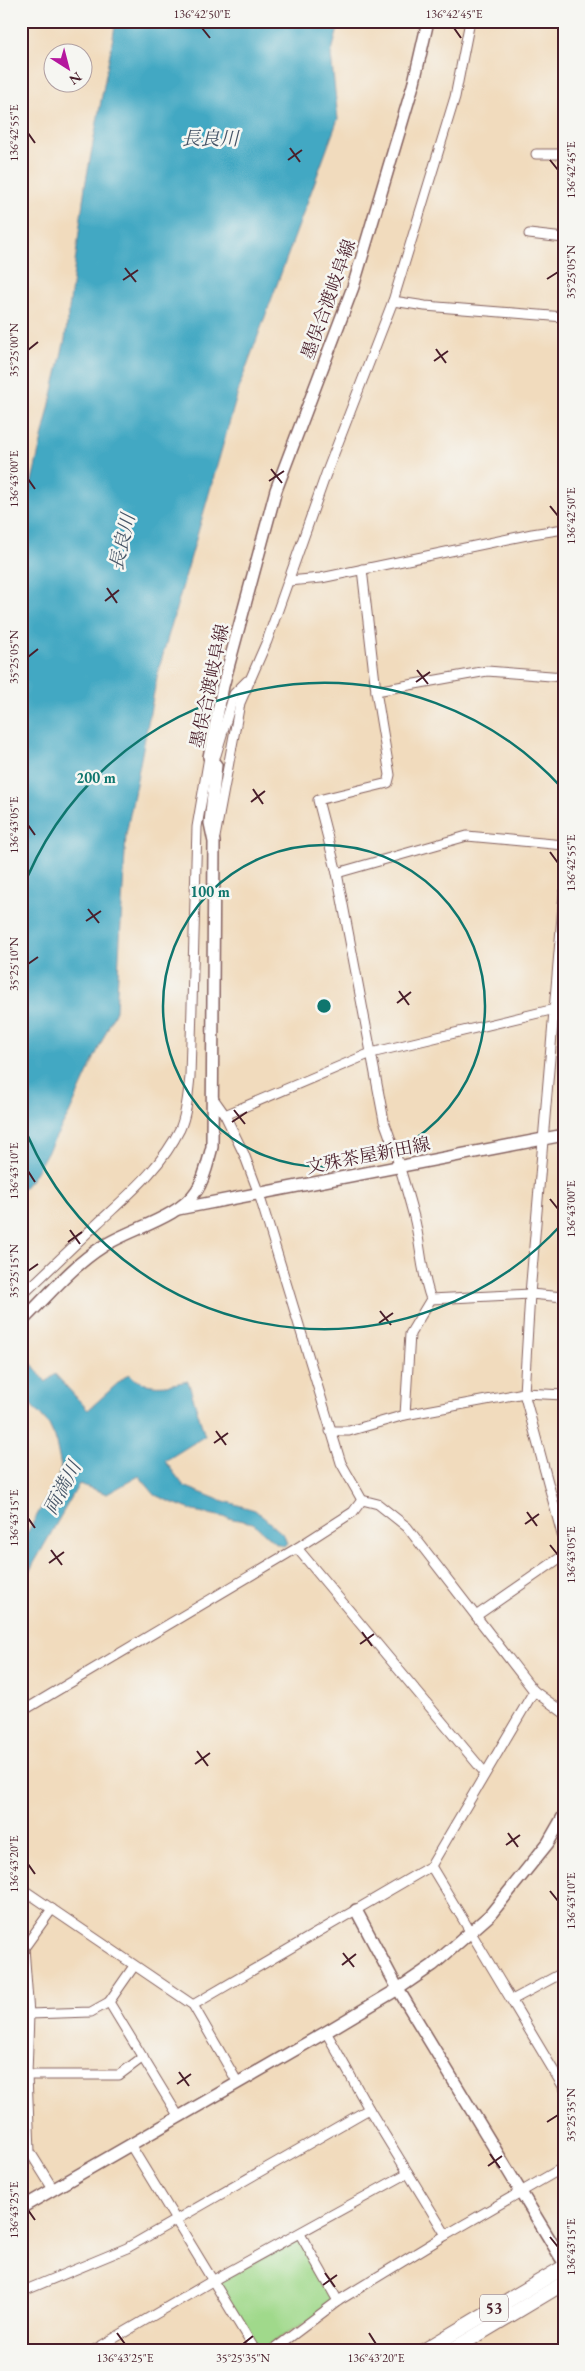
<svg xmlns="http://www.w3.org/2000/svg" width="585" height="2371" viewBox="0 0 585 2371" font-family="'EB Garamond','Noto Serif JP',serif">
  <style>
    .green { fill: #a0d98b; stroke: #757c5b }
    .water { fill: #43a8c3; stroke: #466477 }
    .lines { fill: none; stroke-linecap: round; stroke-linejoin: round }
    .street-casing { stroke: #84615e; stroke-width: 11 }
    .secondary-casing { stroke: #84615e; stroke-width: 14 }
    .primary-casing { stroke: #84615e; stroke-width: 16 }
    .street { stroke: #fff; stroke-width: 9 }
    .secondary { stroke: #fff; stroke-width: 11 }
    .primary { stroke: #fff; stroke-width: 14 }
    .ticks { fill: none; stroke: #4a1f2b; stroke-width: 2 }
    .ring { fill: none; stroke: #0f766e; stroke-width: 2.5 }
    .labels { text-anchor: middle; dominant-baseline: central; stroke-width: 5; stroke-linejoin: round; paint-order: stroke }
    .shield { fill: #f6f6f2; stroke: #7e6067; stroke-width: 1 }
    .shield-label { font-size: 16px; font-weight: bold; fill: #4a1f2b }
    .street-label { font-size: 18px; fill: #4a1f2b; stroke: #f6f6f2 }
    .water-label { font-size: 19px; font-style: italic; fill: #475668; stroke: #f6f6f2 }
    .centre { fill: #0f766e; stroke: #f6f6f2; stroke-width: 2.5 }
    .ring-label { font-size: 15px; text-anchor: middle; font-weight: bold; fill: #0f766e; stroke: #f6f6f2; stroke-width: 5; stroke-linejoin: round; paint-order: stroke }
    .neatline { fill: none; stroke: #4a1f2b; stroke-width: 2 }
    .ticks-label { font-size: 12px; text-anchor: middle; fill: #4a1f2b }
  </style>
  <rect width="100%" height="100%" fill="#f6f6f2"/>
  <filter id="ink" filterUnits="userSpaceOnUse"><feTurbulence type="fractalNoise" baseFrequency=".02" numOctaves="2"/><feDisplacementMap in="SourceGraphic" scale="10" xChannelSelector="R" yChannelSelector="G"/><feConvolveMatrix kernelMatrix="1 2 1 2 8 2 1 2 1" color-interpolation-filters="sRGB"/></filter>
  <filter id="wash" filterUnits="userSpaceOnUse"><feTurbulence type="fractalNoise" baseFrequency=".0096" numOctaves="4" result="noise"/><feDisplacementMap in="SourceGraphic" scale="20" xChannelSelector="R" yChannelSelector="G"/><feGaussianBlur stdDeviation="1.12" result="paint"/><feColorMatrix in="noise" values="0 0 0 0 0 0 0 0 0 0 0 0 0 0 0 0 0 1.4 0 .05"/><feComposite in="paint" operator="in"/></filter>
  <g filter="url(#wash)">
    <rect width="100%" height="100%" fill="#f1dbbd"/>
    <polygon class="green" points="299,2237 336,2304 260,2350 255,2350 219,2282"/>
    <g class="water">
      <polygon points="116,21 340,21 331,55 338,119 241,382 158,672 126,835 116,1010 69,1114 33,1177 21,1191 21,528 65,339 85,186"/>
      <path d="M25,1355l21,27 9,-8 33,36 40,-36c20,16 36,12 60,7l17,55 -40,25 19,25 33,13 38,11 29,25 3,9 -4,2 -9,-4 -21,-19 -59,-12 -26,-10 -13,-6 -16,-19 -32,18 -28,-10 -58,102v-42l35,-63 5,-14 -6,-29 -6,-13 -28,-31v-35z"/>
    </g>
  </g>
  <g filter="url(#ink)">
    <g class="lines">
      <g class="street-casing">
        <g id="street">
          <polyline points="536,154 564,154"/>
          <polyline points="529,234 564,238"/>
          <polyline points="393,301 425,306 564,317"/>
          <path d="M362,569l14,122 14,84 -2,8 -70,17 19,73 47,248c12,31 21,63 30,96 7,27 7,56 17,82"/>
          <polyline points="289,581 321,578 532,534 564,529"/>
          <polyline points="376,691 487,671 564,677"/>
          <polyline points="215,837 240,703 267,641 326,474 393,301 455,97 470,21"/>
          <polyline points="337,873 467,836 564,845"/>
          <polyline points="564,893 530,1294 524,1393 564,1542"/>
          <polyline points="213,1098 225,1115 371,1053 555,1009"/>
          <path d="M21,1296c26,-24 51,-49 77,-73 31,-29 63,-55 82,-94 7,-16 8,-35 10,-52l7,-250 12,-70 7,-2 18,-61 13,-13"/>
          <polyline points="431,1299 530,1294 564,1297"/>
          <polyline points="405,1415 410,1334 431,1299"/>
          <polyline points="330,1431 349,1431 405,1415 524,1393 564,1395"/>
          <polyline points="297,1548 485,1773"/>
          <polyline points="476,1616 564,1555"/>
          <polyline points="534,1691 564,1713"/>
          <polyline points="21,1712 297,1548 353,1512 362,1500"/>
          <polyline points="431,1866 564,2088"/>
          <polyline points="21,1888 193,2005 238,2083"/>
          <polyline points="52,1909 24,1948 29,2014 27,2075 30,2152 53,2189"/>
          <polyline points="512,2000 564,1972"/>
          <polyline points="109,2002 179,2117"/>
          <polyline points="193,2005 431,1866 534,1691 407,1527 378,1504 362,1500 341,1463 259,1194 244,1154 225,1115"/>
          <polyline points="21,2011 29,2014 91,2012 109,2002 134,1966"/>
          <polyline points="21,2075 119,2075 143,2057"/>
          <polyline points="131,2146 255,2350"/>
          <polyline points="300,2234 338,2301"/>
          <polyline points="446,2235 564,2167"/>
          <polyline points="21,2292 127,2248 369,2109"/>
          <polyline points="94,2350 212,2281 408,2173"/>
          <polyline points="273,2350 338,2301 446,2235 369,2109 326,2032"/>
        </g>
      </g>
      <g class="secondary-casing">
        <g id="secondary">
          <polyline points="178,1209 564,1135"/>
          <path d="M21,1322c26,-25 51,-56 81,-75 29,-19 76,-28 95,-57 8,-12 11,-29 15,-43l2,-305 -4,-19 6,-58 -7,-8 14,-71 53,-196 77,-203 61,-205 14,-61"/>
          <polyline points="356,1910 398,1989 564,2263"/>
          <polyline points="21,2208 326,2032 398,1989 433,1965 490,1915 548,1843 564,1815"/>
        </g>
      </g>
      <g class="primary-casing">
        <g id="primary">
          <polyline points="425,2350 564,2267"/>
          <polyline points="452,2350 564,2283"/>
        </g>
      </g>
      <use href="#street" class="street"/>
      <use href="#secondary" class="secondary"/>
      <use href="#primary" class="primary"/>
    </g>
  </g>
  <path class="ticks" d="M202,28l8,10M454,28l7,10M28,133l7,10M290,148l10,14M288,160l14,-10M550,160l8,10M125,268l11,14M547,279l11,-7M123,280l15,-10M436,349l10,14M28,350l10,-8M434,361l14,-10M271,469l11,14M28,479l7,10M269,481l15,-10M550,506l8,10M107,588l10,15M105,601l14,-11M28,657l10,-8M417,670l11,14M416,682l14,-10M253,789l10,15M251,802l14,-11M28,825l7,10M550,852l8,11M88,909l11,14M86,921l15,-10M28,964l10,-7M399,991l10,14M397,1003l14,-11M234,1110l11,14M232,1122l15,-10M28,1171l7,11M550,1199l8,10M70,1230l10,14M68,1242l14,-10M28,1271l10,-7M380,1311l11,14M379,1323l14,-10M216,1431l10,14M214,1443l14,-10M527,1512l10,14M28,1518l7,10M525,1524l14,-10M550,1545l8,10M51,1550l11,15M49,1563l15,-11M362,1632l10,14M360,1644l14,-10M197,1751l11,15M195,1764l15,-11M508,1833l10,14M506,1845l14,-10M28,1864l7,10M550,1891l8,10M343,1953l11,14M342,1965l14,-11M179,2072l10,14M177,2084l14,-10M547,2122l11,-7M490,2154l10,14M488,2166l14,-10M28,2210l7,10M550,2237l8,10M325,2273l10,14M323,2285l14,-10M117,2333l8,11M369,2333l7,11M243,2344l10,-8"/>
  <g class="ring">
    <circle cx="324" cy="1006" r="161"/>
    <path d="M562 1224A323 323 0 0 1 21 1119M21 893A323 323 0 0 1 562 788"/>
  </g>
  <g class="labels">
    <rect class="shield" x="480" y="2294.5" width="28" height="27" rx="4"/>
    <g class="shield-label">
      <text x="494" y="2308">53</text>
    </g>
    <g class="street-label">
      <text transform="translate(328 299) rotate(-70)">墨俣合渡岐阜線</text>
      <text transform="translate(209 686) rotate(-78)">墨俣合渡岐阜線</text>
      <text transform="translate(368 1155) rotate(-11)">文殊茶屋新田線</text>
    </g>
    <g class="water-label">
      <text x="210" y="138">長良川</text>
      <text transform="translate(122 542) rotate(-77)">長良川</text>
      <text transform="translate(62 1488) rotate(-62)">両満川</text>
    </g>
  </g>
  <circle cx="324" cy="1006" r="8" class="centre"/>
  <g class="ring-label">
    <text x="96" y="783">200 m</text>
    <text x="210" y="897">100 m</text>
  </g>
  <rect width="585" height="2371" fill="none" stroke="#f6f6f2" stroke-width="55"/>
  <g transform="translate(68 68) rotate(144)"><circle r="24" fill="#f6f6f2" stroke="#b1a0a2"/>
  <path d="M0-4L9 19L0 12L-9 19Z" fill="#b5179e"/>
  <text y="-8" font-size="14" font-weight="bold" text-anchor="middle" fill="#4a1f2b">N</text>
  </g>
  <rect x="28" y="28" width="530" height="2316" class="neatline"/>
  <g class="ticks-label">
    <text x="202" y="18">136°42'50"E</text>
    <text x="454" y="18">136°42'45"E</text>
    <text transform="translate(14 133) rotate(-90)" y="4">136°42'55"E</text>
    <text transform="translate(571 170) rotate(-90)" y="4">136°42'45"E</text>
    <text transform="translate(571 272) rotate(-90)" y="4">35°25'05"N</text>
    <text transform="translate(14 350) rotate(-90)" y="4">35°25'00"N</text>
    <text transform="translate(14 479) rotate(-90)" y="4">136°43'00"E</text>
    <text transform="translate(571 516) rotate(-90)" y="4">136°42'50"E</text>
    <text transform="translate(14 657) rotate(-90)" y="4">35°25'05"N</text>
    <text transform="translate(14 825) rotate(-90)" y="4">136°43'05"E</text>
    <text transform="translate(571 863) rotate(-90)" y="4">136°42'55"E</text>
    <text transform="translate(14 964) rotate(-90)" y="4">35°25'10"N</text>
    <text transform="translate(14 1171) rotate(-90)" y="4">136°43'10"E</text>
    <text transform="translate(571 1209) rotate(-90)" y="4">136°43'00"E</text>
    <text transform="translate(14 1271) rotate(-90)" y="4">35°25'15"N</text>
    <text transform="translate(14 1518) rotate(-90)" y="4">136°43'15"E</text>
    <text transform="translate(571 1555) rotate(-90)" y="4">136°43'05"E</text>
    <text transform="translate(14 1864) rotate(-90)" y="4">136°43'20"E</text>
    <text transform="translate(571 1901) rotate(-90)" y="4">136°43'10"E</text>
    <text transform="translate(571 2115) rotate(-90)" y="4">35°25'35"N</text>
    <text transform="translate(14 2210) rotate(-90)" y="4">136°43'25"E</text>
    <text transform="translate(571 2247) rotate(-90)" y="4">136°43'15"E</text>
    <text x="125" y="2362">136°43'25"E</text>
    <text x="243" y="2362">35°25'35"N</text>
    <text x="376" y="2362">136°43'20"E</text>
  </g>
</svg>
